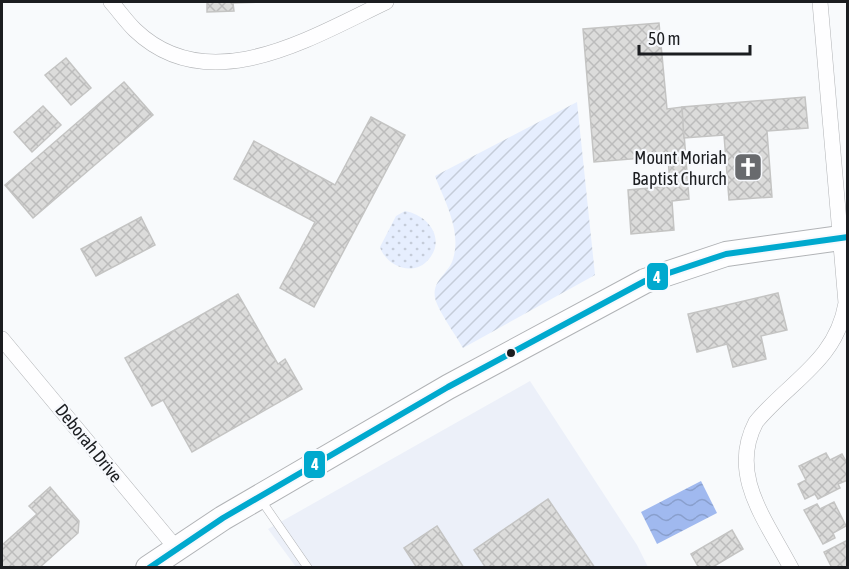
<svg xmlns="http://www.w3.org/2000/svg" width="849" height="569" viewBox="0 0 849 569" font-family="'Asap Condensed',sans-serif">
  <style>
    .built { fill: #ecf0f9 }
    .grass { fill: url(#grass-dots) }
    .garden { fill: url(#garden-furrows) }
    .water { fill: url(#water-waves) }
    .building { fill: url(#building-cross-hatch); stroke: #c4c4c3; stroke-width: 1.5 }
    .lines { fill: none; stroke-linecap: round; stroke-linejoin: round }
    .service-casing { stroke: #b1b3b6; stroke-width: 9 }
    .minor-casing { stroke: #b1b3b6; stroke-width: 16 }
    .primary-casing { stroke: #b1b3b6; stroke-width: 26 }
    .service { stroke: #fefeff; stroke-width: 8 }
    .minor { stroke: #fefeff; stroke-width: 15 }
    .primary { stroke: #fefeff; stroke-width: 24 }
    .bus-1-casing { stroke: #f7f9fd; stroke-width: 10 }
    .bus-1 { stroke: #00a9ce; stroke-width: 6 }
    .bus-dot { fill: #1b1d20; stroke: #f7f9fd; stroke-width: 2 }
    .labels { text-anchor: middle; dominant-baseline: central; stroke-width: 4.5; stroke-linejoin: round; paint-order: stroke }
    .poi-label { font-size: 18px; fill: #1b1d20; stroke: #f7f9fd; text-anchor: end }
    .street-label { font-size: 18px; fill: #1b1d20; stroke: #f7f9fd }
    .line-badge { stroke: #f7f9fd; stroke-width: 2 }
    .badge-label { font-size: 16px; text-anchor: middle; font-weight: bold; fill: #fff }
  </style>
  <defs>
    <pattern id="grass-dots" width="8" height="8" patternUnits="userSpaceOnUse" patternTransform="scale(1.5)"><rect width="8" height="8" fill="#e6eefe"/><path d="M2 2h.1M6 6h.1" fill="none" stroke="#c5ccd9" stroke-width="1.8" stroke-linecap="round"/></pattern>
    <pattern id="garden-furrows" width="10" height="10" patternUnits="userSpaceOnUse" patternTransform="scale(1.5)"><rect width="10" height="10" fill="#e6eefe"/><path d="M-1 1l2-2M0 10L10 0M9 11l2-2" fill="none" stroke="#c5ccd9"/></pattern>
    <pattern id="water-waves" width="16" height="10" patternUnits="userSpaceOnUse" patternTransform="scale(1.5)"><rect width="16" height="10" fill="#a0b9ef"/><path d="M0 5q4-4 8 0t8 0" fill="none" stroke="#899fcd"/></pattern>
    <pattern id="building-cross-hatch" width="8" height="8" patternUnits="userSpaceOnUse" patternTransform="scale(1.5)"><rect width="8" height="8" fill="#dcdcdb"/><path d="M0 0l8 8M0 8l8-8" fill="none" stroke="#bcbcbc"/></pattern>
  </defs>
  <rect width="100%" height="100%" fill="#f8fafc"/>
  <polygon class="built" points="530,381 637,545 648,567 296,567 268,529"/>
  <path class="grass" d="M405,211c23,4 41,27 24,48 -15,19 -43,7 -49,-12l16,-31z"/>
  <path class="garden" d="M577,102l18,173 -132,73c-7,-13 -25,-37 -28,-50 -3,-17 12,-24 17,-36 11,-29 -7,-60 -17,-86z"/>
  <polygon class="water" points="701,481 717,513 657,544 641,512"/>
  <g class="building">
    <polygon points="207,2 260,2 233,3 234,11 207,12"/>
    <polygon points="659,23 667,109 682,107 689,199 672,201 674,230 631,234 628,190 670,186 668,156 594,162 583,29"/>
    <polygon points="66,58 91,88 71,105 45,75"/>
    <polygon points="124,82 153,115 33,218 5,185"/>
    <polygon points="805,97 808,128 767,131 772,197 729,200 724,135 684,138 682,107"/>
    <polygon points="43,106 61,125 32,152 14,132"/>
    <polygon points="371,117 405,135 314,307 280,288 315,222 234,179 254,141 335,185"/>
    <polygon points="141,217 155,245 96,276 81,249"/>
    <polygon points="778,293 787,330 761,336 766,359 733,367 727,344 697,352 688,314"/>
    <polygon points="238,294 278,364 285,359 302,389 192,452 163,400 152,406 125,358"/>
    <polygon points="826,453 830,460 842,454 848,465 848,480 838,484 840,488 818,499 815,494 805,499 798,484 806,480 799,466"/>
    <polygon points="50,487 79,521 78,533 39,568 2,568 2,545 37,514 29,506"/>
    <polygon points="548,499 595,568 486,568 474,550"/>
    <polygon points="834,502 846,526 833,533 835,538 823,544 804,510 817,504 820,509"/>
    <polygon points="437,526 464,568 417,568 404,548"/>
    <polygon points="732,530 743,549 711,568 699,568 691,554"/>
    <polygon points="848,540 848,567 832,568 824,552"/>
  </g>
  <g class="lines">
    <g class="service-casing">
      <polyline id="service" points="261,500 308,568"/>
    </g>
    <g class="minor-casing">
      <g id="minor">
        <path d="M111,2c8,9 15,19 24,28 74,71 177,7 251,-28"/>
        <polyline points="2,339 176,548"/>
        <path d="M791,568c-25,-48 -63,-93 -35,-146 35,-42 80,-61 90,-119l-26,-301"/>
      </g>
    </g>
    <g class="primary-casing">
      <polyline id="primary" points="148,568 223,518 448,387 645,281 726,254 848,237"/>
    </g>
    <use href="#service" class="service"/>
    <use href="#minor" class="minor"/>
    <use href="#primary" class="primary"/>
    <g class="bus-1-casing">
      <polyline id="bus-1" points="149,568 223,518 448,387 645,281 726,254 848,237"/>
    </g>
    <use href="#bus-1" class="bus-1"/>
  </g>
  <defs>
    <g id="church-square" transform="scale(1.5)"><rect x="-9" y="-9" width="18" height="18" rx="4" fill="#686a6d" stroke="#f7f9fd"/><path d="M-1.2-6h2.4v3.5h3.3v2.4h-3.3V6h-2.4V-.1h-3.3v-2.4h3.3Z" fill="#fff"/></g>
  </defs>
  <g fill-rule="evenodd">
    <use href="#church-square" x="748" y="167"/>
  </g>
  <circle class="bus-dot" cx="511" cy="353" r="5"/>
  <g class="labels">
    <g class="poi-label">
      <text x="727" y="157">Mount Moriah<tspan x="727" dy="21">Baptist Church</tspan></text>
    </g>
    <g class="street-label">
      <text transform="translate(89 443) rotate(51)">Deborah Drive</text>
    </g>
  </g>
  <g class="line-badge">
    <rect x="646" y="262" width="23" height="29" rx="6" fill="#00a9ce"/>
    <rect x="303" y="450" width="23" height="29" rx="6" fill="#00a9ce"/>
  </g>
  <g class="badge-label">
    <text x="657" y="283">4</text>
    <text x="315" y="470">4</text>
  </g>
  <rect width="849" height="569" fill="none" stroke="#1b1d20" stroke-width="6"/>
  <path d="M639 45v9h111v-9" fill="none" stroke="#1b1d20" stroke-width="3"/>
  <text x="648" y="45" font-size="18" fill="#1b1d20" stroke="#f7f9fd" stroke-width="4.5" paint-order="stroke">50 m</text>
</svg>
